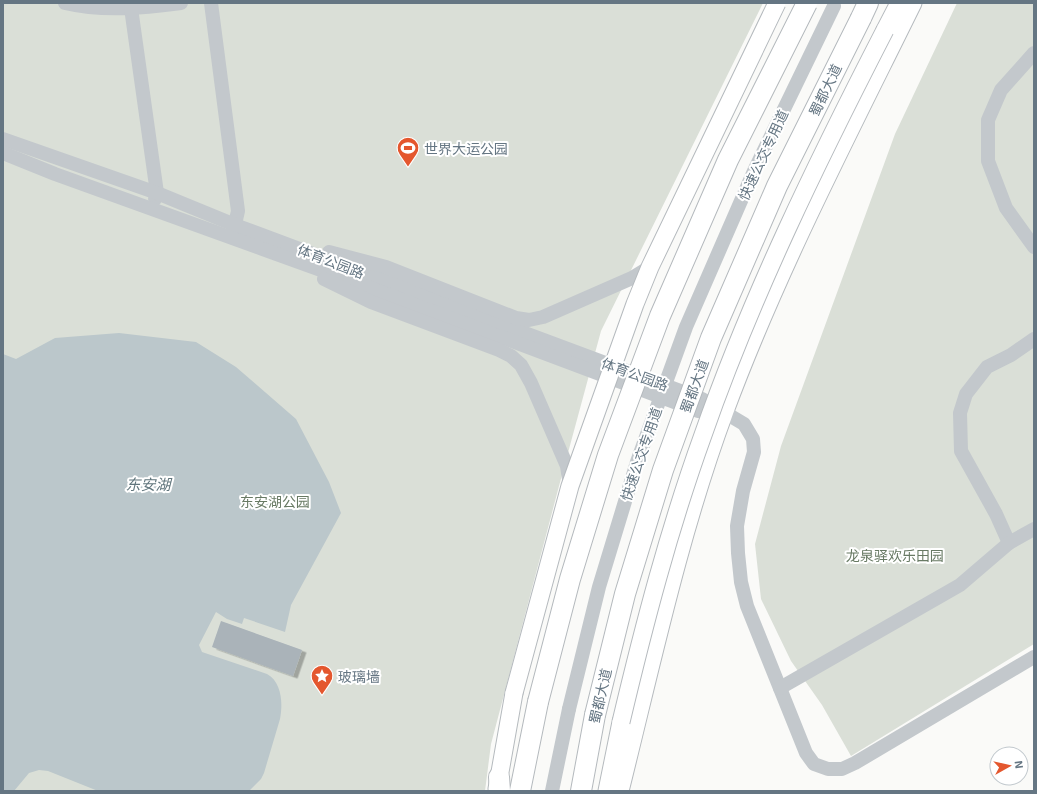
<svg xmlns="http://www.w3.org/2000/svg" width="1037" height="794" viewBox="0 0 1037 794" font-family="'Exo 2','Noto Sans SC',sans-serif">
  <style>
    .green { fill: #dadfd7 }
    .water { fill: #bbc7cb }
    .building { fill: #aab3b9; filter: url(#shadow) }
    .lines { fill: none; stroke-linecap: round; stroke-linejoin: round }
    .major-casing { stroke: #b5babe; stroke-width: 19 }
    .highway-casing { stroke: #b4b9bd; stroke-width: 22 }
    .minor { stroke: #c3c8cc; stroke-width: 14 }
    .major { stroke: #fff; stroke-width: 17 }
    .highway { stroke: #fff; stroke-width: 20 }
    .major-bridge-casing { stroke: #b5babe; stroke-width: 19; stroke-linecap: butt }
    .highway-bridge-casing { stroke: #b4b9bd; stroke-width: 22; stroke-linecap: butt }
    .minor-bridge { stroke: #c3c8cc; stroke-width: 14 }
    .major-bridge { stroke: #fff; stroke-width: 17 }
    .highway-bridge { stroke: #fff; stroke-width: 20 }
    .labels { text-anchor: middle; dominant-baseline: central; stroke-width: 4; stroke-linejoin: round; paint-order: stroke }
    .street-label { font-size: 14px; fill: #657683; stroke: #fff }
    .poi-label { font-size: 14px; fill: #657683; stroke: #fff; text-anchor: start }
    .park-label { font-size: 14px; fill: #687a64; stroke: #fff }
    .water-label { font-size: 15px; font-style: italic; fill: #60757c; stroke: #fff }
  </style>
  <defs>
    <filter id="shadow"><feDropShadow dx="4.5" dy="2.5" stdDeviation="0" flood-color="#0004"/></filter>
  </defs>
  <rect width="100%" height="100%" fill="#fafaf8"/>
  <g class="green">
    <polygon points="3,3 763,3 601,331 559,486 491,744 485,791 3,791"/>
    <polygon points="957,3 1034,3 1034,644 851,756 822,705 791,661 761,599 755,544 781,446 895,134"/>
  </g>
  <path class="water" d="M119,333l77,9 40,25 60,52 33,63 12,31 -50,92 -6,27 -41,-14 -2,6 -15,-5 -11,-7 -17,33 3,7 65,22c15,8 16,30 13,45l-16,54 -3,6 -12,12h-151l-50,-20 -9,-1 -10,3 -15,18h-11v-437l13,5 39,-21z"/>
  <polygon class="building" points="221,621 302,650 293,676 212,647"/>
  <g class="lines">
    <g class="major-casing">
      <g id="major">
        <polyline points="885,30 899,3"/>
        <polyline points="497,789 514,693"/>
        <polyline points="607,791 621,722"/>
        <path d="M620,791c32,-128 59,-256 105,-380 52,-140 122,-274 188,-408"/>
      </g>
    </g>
    <g class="highway-casing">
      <g id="highway">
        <polyline points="861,18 868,3"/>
        <polyline points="499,777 500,791"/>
        <polyline points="520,791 538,702"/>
        <polyline points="581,791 595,715"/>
      </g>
    </g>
    <g class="minor">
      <path d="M65,3c38,9 78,5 116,0"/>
      <polyline points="211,3 238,211 233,233"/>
      <polyline points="131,8 157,193 155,199"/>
      <polyline points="1034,53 1001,90 988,120 988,161 1006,208 1034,247"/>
      <polyline points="3,139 157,193 235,225 702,399 744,424 753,439 754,452 743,491 737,526 738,553 741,582 747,606 806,753 814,764 828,769 842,769 855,763 1034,657"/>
      <polyline points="3,153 55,174 376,290 698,411 720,413"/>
      <polyline points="329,252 386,267 516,318 529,320 543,317 632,278 650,267"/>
      <polyline points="324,279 371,302 499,350 511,356 521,365 531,383 567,466 570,486"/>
      <polyline points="1009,543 996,514 961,451 960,413 966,394 987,367 1011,355 1034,339"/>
      <polyline points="780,688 960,585 1009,543 1034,529"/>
      <polyline points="552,791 569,709"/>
    </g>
    <use href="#major" class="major"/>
    <use href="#highway" class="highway"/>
    <g class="major-bridge-casing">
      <g id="major-bridge">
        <polyline points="514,693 570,486 635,304 650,267 777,3"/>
        <path d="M621,722c23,-97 48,-193 82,-287 49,-140 114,-273 182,-405"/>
      </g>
    </g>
    <g class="highway-bridge-casing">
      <g id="highway-bridge">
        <polyline points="538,702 570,579 608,455 660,316 728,160 807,3"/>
        <polyline points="595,715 625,594 663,470 711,338 777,186 861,18"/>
      </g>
    </g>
    <polyline class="minor-bridge" points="569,709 599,587 637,462 686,327 754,171 834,6"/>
    <use href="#major-bridge" class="major-bridge"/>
    <use href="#highway-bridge" class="highway-bridge"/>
  </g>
  <defs>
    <g id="stadium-pin" transform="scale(1.15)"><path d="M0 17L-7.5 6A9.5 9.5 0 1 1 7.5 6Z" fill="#e4572e" stroke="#fff"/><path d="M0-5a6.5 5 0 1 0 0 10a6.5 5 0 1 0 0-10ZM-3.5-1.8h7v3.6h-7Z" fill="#fff"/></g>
    <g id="sight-pin" transform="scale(1.15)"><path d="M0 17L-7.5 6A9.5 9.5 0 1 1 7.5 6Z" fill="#e4572e" stroke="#fff"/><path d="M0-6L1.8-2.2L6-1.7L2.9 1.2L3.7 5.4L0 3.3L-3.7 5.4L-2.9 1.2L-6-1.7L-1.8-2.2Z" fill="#fff"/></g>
  </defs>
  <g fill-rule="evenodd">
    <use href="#stadium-pin" x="408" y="148"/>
    <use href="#sight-pin" x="322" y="676"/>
  </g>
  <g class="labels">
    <g class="street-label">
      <text transform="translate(825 90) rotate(-64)">蜀都大道</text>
      <text transform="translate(763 155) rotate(-65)">快速公交专用道</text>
      <text transform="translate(331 261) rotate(21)">体育公园路</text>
      <text transform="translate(635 374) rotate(20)">体育公园路</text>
      <text transform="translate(694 386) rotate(-70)">蜀都大道</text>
      <text transform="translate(641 454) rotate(-71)">快速公交专用道</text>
      <text transform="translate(600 696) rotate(-77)">蜀都大道</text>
    </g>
    <g class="poi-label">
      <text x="424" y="148">世界大运公园</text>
      <text x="338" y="676">玻璃墙</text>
    </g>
    <g class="park-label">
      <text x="275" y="501">东安湖公园</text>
      <text x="895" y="555">龙泉驿欢乐田园</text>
    </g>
    <g class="water-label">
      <text x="148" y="484">东安湖</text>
    </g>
  </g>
  <rect width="1037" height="794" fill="none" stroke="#657683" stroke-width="8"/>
  <g transform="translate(1009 766) rotate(82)"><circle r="19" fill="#ffffff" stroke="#c1c8cd"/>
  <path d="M0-3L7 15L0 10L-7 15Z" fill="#e4572e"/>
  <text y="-6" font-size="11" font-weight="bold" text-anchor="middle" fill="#657683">N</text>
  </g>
</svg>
